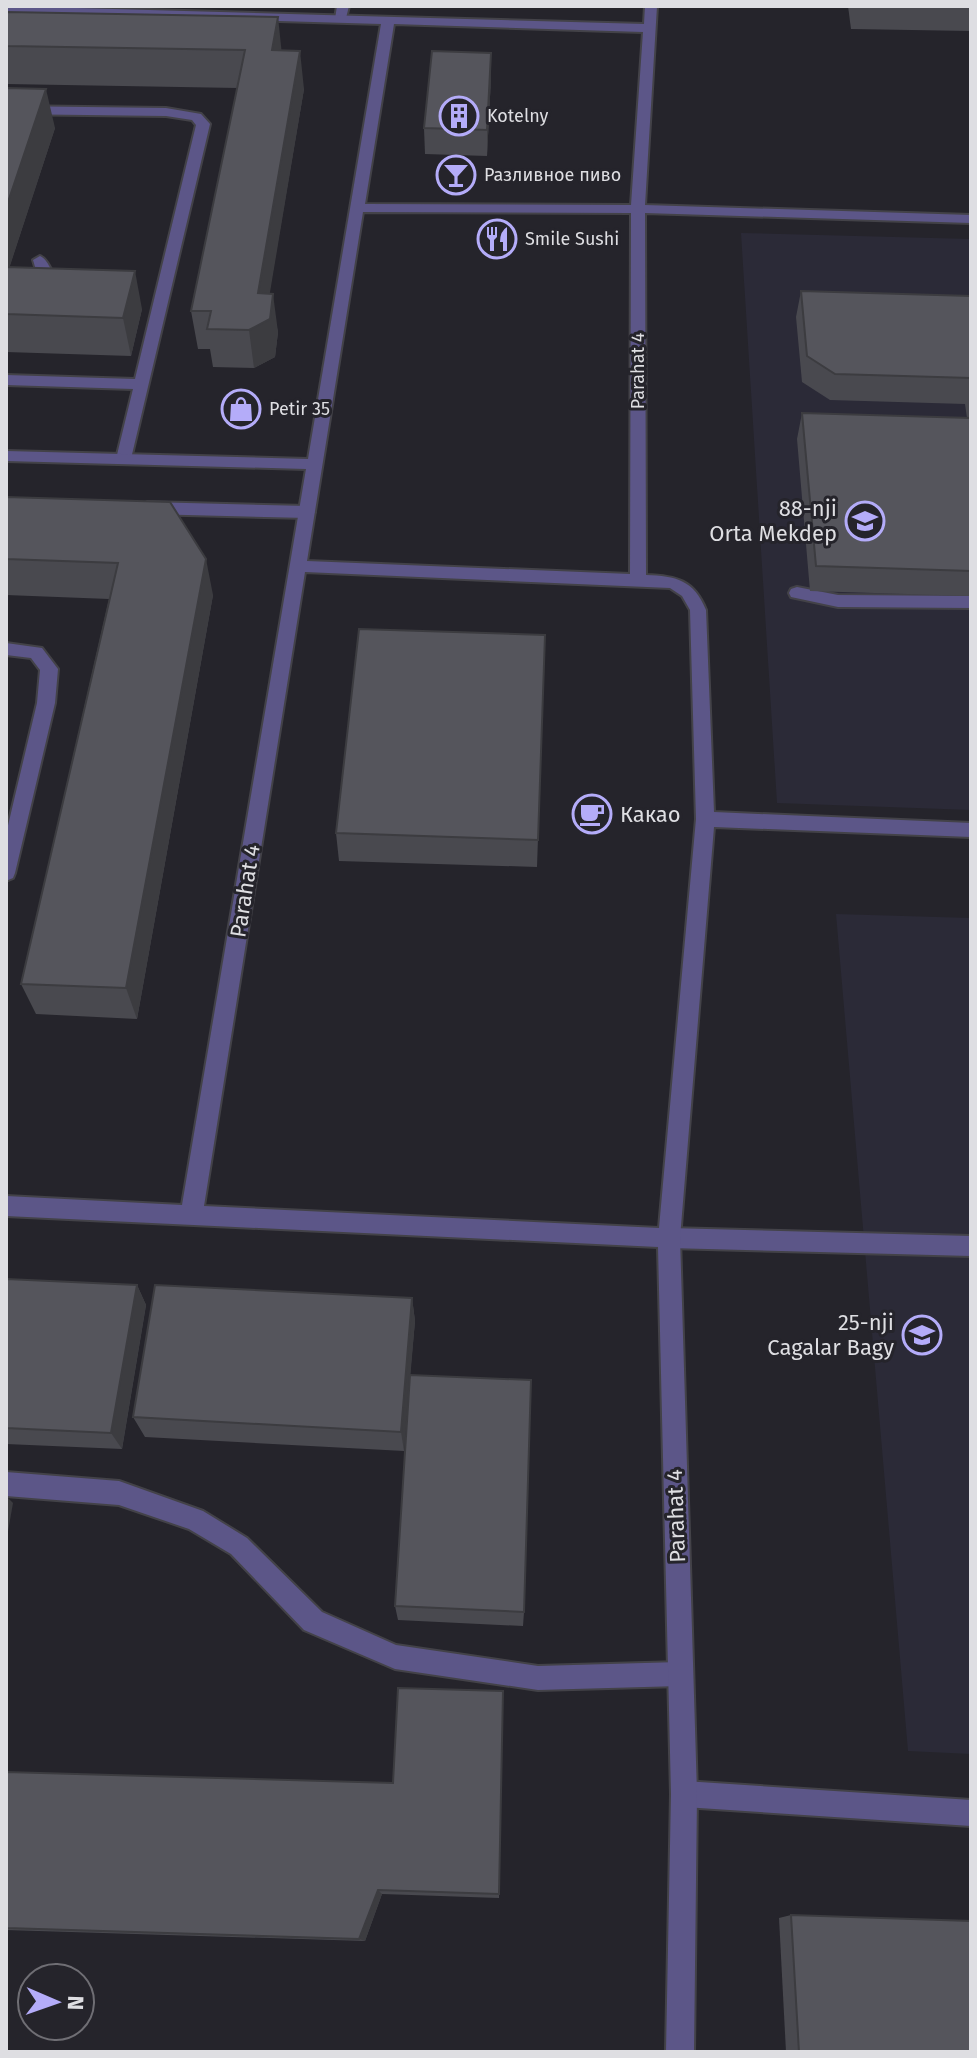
<svg xmlns="http://www.w3.org/2000/svg" width="977" height="2058" viewBox="0 0 977 2058" font-family="'Fira Sans',sans-serif">
  <style>
    .built { fill: #2b2a37 }
    .lines { fill: none; stroke-linecap: round; stroke-linejoin: round }
    .lane-casing { stroke: #434248; stroke-width: 4 }
    .street-casing { stroke: #434248; stroke-width: 4 }
    .lane { fill: #5c5688; fill-rule: evenodd }
    .street { fill: #5c5688; fill-rule: evenodd }
    .wall { fill: #49494f }
    .shaded-wall { fill: #3c3c40 }
    .building { fill: #55555c; stroke: #3c3c40; stroke-width: 2 }
    .labels { text-anchor: middle; dominant-baseline: central; stroke-width: 6; stroke-linejoin: round; paint-order: stroke }
    .far-poi-label { font-size: 18px; fill: #dedee2; stroke: #25242b; text-anchor: start }
    .far-street-label { font-size: 18px; fill: #dedee2; stroke: #25242b }
    .poi-label { font-size: 22px; fill: #dedee2; stroke: #25242b; text-anchor: end }
    .street-label { font-size: 22px; fill: #dedee2; stroke: #25242b }
  </style>
  <rect width="100%" height="100%" fill="#25242b"/>
  <g class="built">
    <polygon points="741,233 971,239 971,810 777,803"/>
    <polygon points="836,914 971,918 971,1754 908,1751"/>
  </g>
  <g class="lines">
    <g class="lane-casing">
      <g id="lane">
        <polygon points="337,6 349,6 345,22 335,19"/>
        <polygon points="6,106 166,108 201,114 210,124 130,463 124,464 116,459 133,389 6,385 6,375 135,379 196,125 192,120 166,116 6,114"/>
        <path d="M40,256c10,4 14,25 23,34l-2,3c-20,3 -23,-17 -28,-33z"/>
        <polygon points="147,502 307,506 315,512 307,518 147,514 139,508"/>
        <polygon points="797,587 838,595 971,596 971,608 838,607 791,597 789,593 791,589"/>
        <polygon points="6,643 42,648 58,669 55,703 15,873 13,878 6,881 6,834 37,703 40,670 31,658 6,655"/>
        <polygon points="669,1228 971,1236 971,1256 669,1248 661,1245 658,1238 661,1231"/>
        <polygon points="6,1472 119,1481 203,1511 247,1538 322,1612 396,1645 538,1666 680,1662 689,1665 692,1674 689,1683 680,1686 538,1690 395,1669 304,1630 231,1554 189,1529 119,1505 6,1496"/>
        <polygon points="684,1781 971,1800 971,1826 684,1807 675,1803 671,1794 675,1785"/>
      </g>
    </g>
    <g class="street-casing">
      <path id="street" d="M6,6l638,18 1,-18h12l-12,199 326,10v8l-326,-10 1,362c30,1 48,5 60,35l8,202 257,11v14l-257,-10 -34,411 17,556 -3,258h-28l5,-258 -13,-547 -652,-31v-20l176,9 124,-736 -300,-8v-10l302,8 73,-435 -375,-11zM394,24l249,8 -12,173 -266,-1zM363,212l268,1 -1,361 -323,-13zM305,572l365,16 12,8 8,14 6,209 -37,409 -455,-22z"/>
    </g>
    <use href="#lane" class="lane"/>
    <use href="#street" class="street"/>
  </g>
  <g class="wall">
    <polygon points="848,6 971,6 971,31 851,29"/>
    <polygon points="6,12 281,50 304,89 269,294 278,332 275,357 254,368 213,367 210,349 198,349 191,311 238,88 6,84"/>
    <polygon points="491,53 491,78 487,156 425,154 424,128"/>
    <polygon points="6,88 55,128 9,268 142,309 131,356 6,352"/>
    <polygon points="801,291 971,296 971,596 810,591 797,439 802,413 967,418 965,404 830,400 802,382 796,317"/>
    <polygon points="6,497 213,595 137,1019 36,1014 21,984 109,599 6,595"/>
    <polygon points="545,635 537,867 339,861 336,833"/>
    <polygon points="6,1279 137,1285 146,1305 122,1449 6,1444"/>
    <polygon points="412,1298 415,1321 410,1375 524,1612 523,1626 398,1620 395,1606 409,1387 404,1451 145,1437 133,1417"/>
    <polygon points="503,1691 499,1898 382,1894 365,1941 6,1930 6,1772 393,1783"/>
    <polygon points="791,1915 971,2052 786,2052 779,1918"/>
  </g>
  <g class="shaded-wall">
    <polygon points="278,17 282,55 272,50"/>
    <polygon points="300,51 304,89 265,322 273,294 278,332 275,357 254,368 249,330 258,293"/>
    <polygon points="491,53 491,78 487,156 487,130"/>
    <polygon points="46,89 55,128 6,278 6,208"/>
    <polygon points="135,271 142,309 131,356 123,318"/>
    <polygon points="206,559 213,595 137,1019 126,988"/>
    <polygon points="137,1285 146,1305 122,1449 111,1433"/>
    <polygon points="412,1298 415,1321 404,1451 401,1432"/>
    <polygon points="6,1496 13,1503 6,1543"/>
    <polygon points="378,1890 382,1894 365,1941 359,1939"/>
  </g>
  <g class="building">
    <polygon points="6,12 278,17 272,50 300,51 258,293 273,294 270,319 249,330 207,329 211,311 191,311 245,50 6,46"/>
    <polygon points="432,51 491,53 487,130 424,128"/>
    <polygon points="6,88 46,89 6,208"/>
    <polygon points="6,267 135,271 123,318 6,314"/>
    <polygon points="801,291 971,296 971,378 835,374 807,356"/>
    <polygon points="802,413 971,418 971,571 816,566"/>
    <polygon points="6,497 170,502 206,559 126,988 21,984 118,563 6,559"/>
    <polygon points="359,629 545,635 538,840 336,833"/>
    <polygon points="6,1279 137,1285 111,1433 6,1428"/>
    <polygon points="155,1285 412,1298 401,1432 133,1417"/>
    <polygon points="410,1375 531,1380 524,1612 395,1606"/>
    <polygon points="398,1688 503,1691 499,1894 378,1890 359,1939 6,1928 6,1772 393,1783"/>
    <polygon points="791,1915 971,1921 971,2052 799,2052"/>
  </g>
  <defs>
    <g id="building-ring" transform="scale(2)"><circle r="9.5" fill="#25242b" stroke="#b4acf9" stroke-width="1.5"/><path d="M-4-6H4V6H1V3H-1V6H-4ZM-2.5-4.3h1.7v1.8h-1.7ZM.8-4.3h1.7v1.8H.8ZM-2.5-1h1.7V.8h-1.7ZM.8-1h1.7V.8H.8Z" fill="#b4acf9"/></g>
    <g id="bar-ring" transform="scale(2)"><circle r="9.5" fill="#25242b" stroke="#b4acf9" stroke-width="1.5"/><path d="M-6-5H6L.8 .8V4.5H3.5V6h-7V4.5H-.8V.8Z" fill="#b4acf9"/></g>
    <g id="restaurant-ring" transform="scale(2)"><circle r="9.5" fill="#25242b" stroke="#b4acf9" stroke-width="1.5"/><path d="M-5-6h1v4h1v-4h1v4h1v-4h1v5L-1.5 .5V6h-2V.5L-5-1ZM5-6V6H3V1.5H1.5Q1.5-4 5-6Z" fill="#b4acf9"/></g>
    <g id="shop-ring" transform="scale(2)"><circle r="9.5" fill="#25242b" stroke="#b4acf9" stroke-width="1.5"/><path d="M-5-2.5h2.3a2.7 3.5 0 0 1 5.4 0H5L5.5 6h-11ZM-1.5-2.5h3a1.5 2.3 0 0 0-3 0Z" fill="#b4acf9"/></g>
    <g id="school-ring" transform="scale(2)"><circle r="9.5" fill="#25242b" stroke="#b4acf9" stroke-width="1.5"/><path d="M0-5L7-2L0 1L-7-2ZM-4 1L0 2.5L4 1V4Q0 6-4 4Z" fill="#b4acf9"/></g>
    <g id="cafe-ring" transform="scale(2)"><circle r="9.5" fill="#25242b" stroke="#b4acf9" stroke-width="1.5"/><path d="M-5.5-4.5H6V0H3Q3 3.5 0 3.5H-2.5Q-5.5 3.5-5.5 0ZM3-3.2v2h1.7v-2ZM-6 4.5H4V6H-6Z" fill="#b4acf9"/></g>
  </defs>
  <g fill-rule="evenodd">
    <use href="#building-ring" x="459" y="116"/>
    <use href="#bar-ring" x="456" y="175"/>
    <use href="#restaurant-ring" x="497" y="239"/>
    <use href="#shop-ring" x="241" y="409"/>
    <use href="#school-ring" x="865" y="521"/>
    <use href="#cafe-ring" x="592" y="814"/>
    <use href="#school-ring" x="922" y="1335"/>
  </g>
  <g class="labels">
    <g class="far-poi-label">
      <text x="487" y="116">Kotelny</text>
      <text x="484" y="175">Разливное пиво</text>
      <text x="525" y="239">Smile Sushi</text>
      <text x="269" y="409">Petir 35</text>
    </g>
    <g class="far-street-label">
      <text transform="translate(638 371) rotate(-90)">Parahat 4</text>
    </g>
    <g class="poi-label">
      <text x="837" y="508">88-nji<tspan x="837" dy="25">Orta Mekdep</tspan></text>
      <text x="620" y="814" text-anchor="start">Какао</text>
      <text x="894" y="1322">25-nji<tspan x="894" dy="25">Cagalar Bagy</tspan></text>
    </g>
    <g class="street-label">
      <text transform="translate(245 891) rotate(-81)">Parahat 4</text>
      <text transform="translate(676 1516) rotate(-92)">Parahat 4</text>
    </g>
  </g>
  <rect width="977" height="2058" fill="none" stroke="#dedee2" stroke-width="16"/>
  <g transform="translate(56 2002) rotate(92)"><circle r="38" fill="#25242b" stroke="#6f6e74" stroke-width="2"/>
  <path d="M0-6L14 30L0 20L-14 30Z" fill="#b4acf9"/>
  <text y="-12" font-size="22" font-weight="bold" text-anchor="middle" fill="#dedee2">N</text>
  </g>
</svg>
